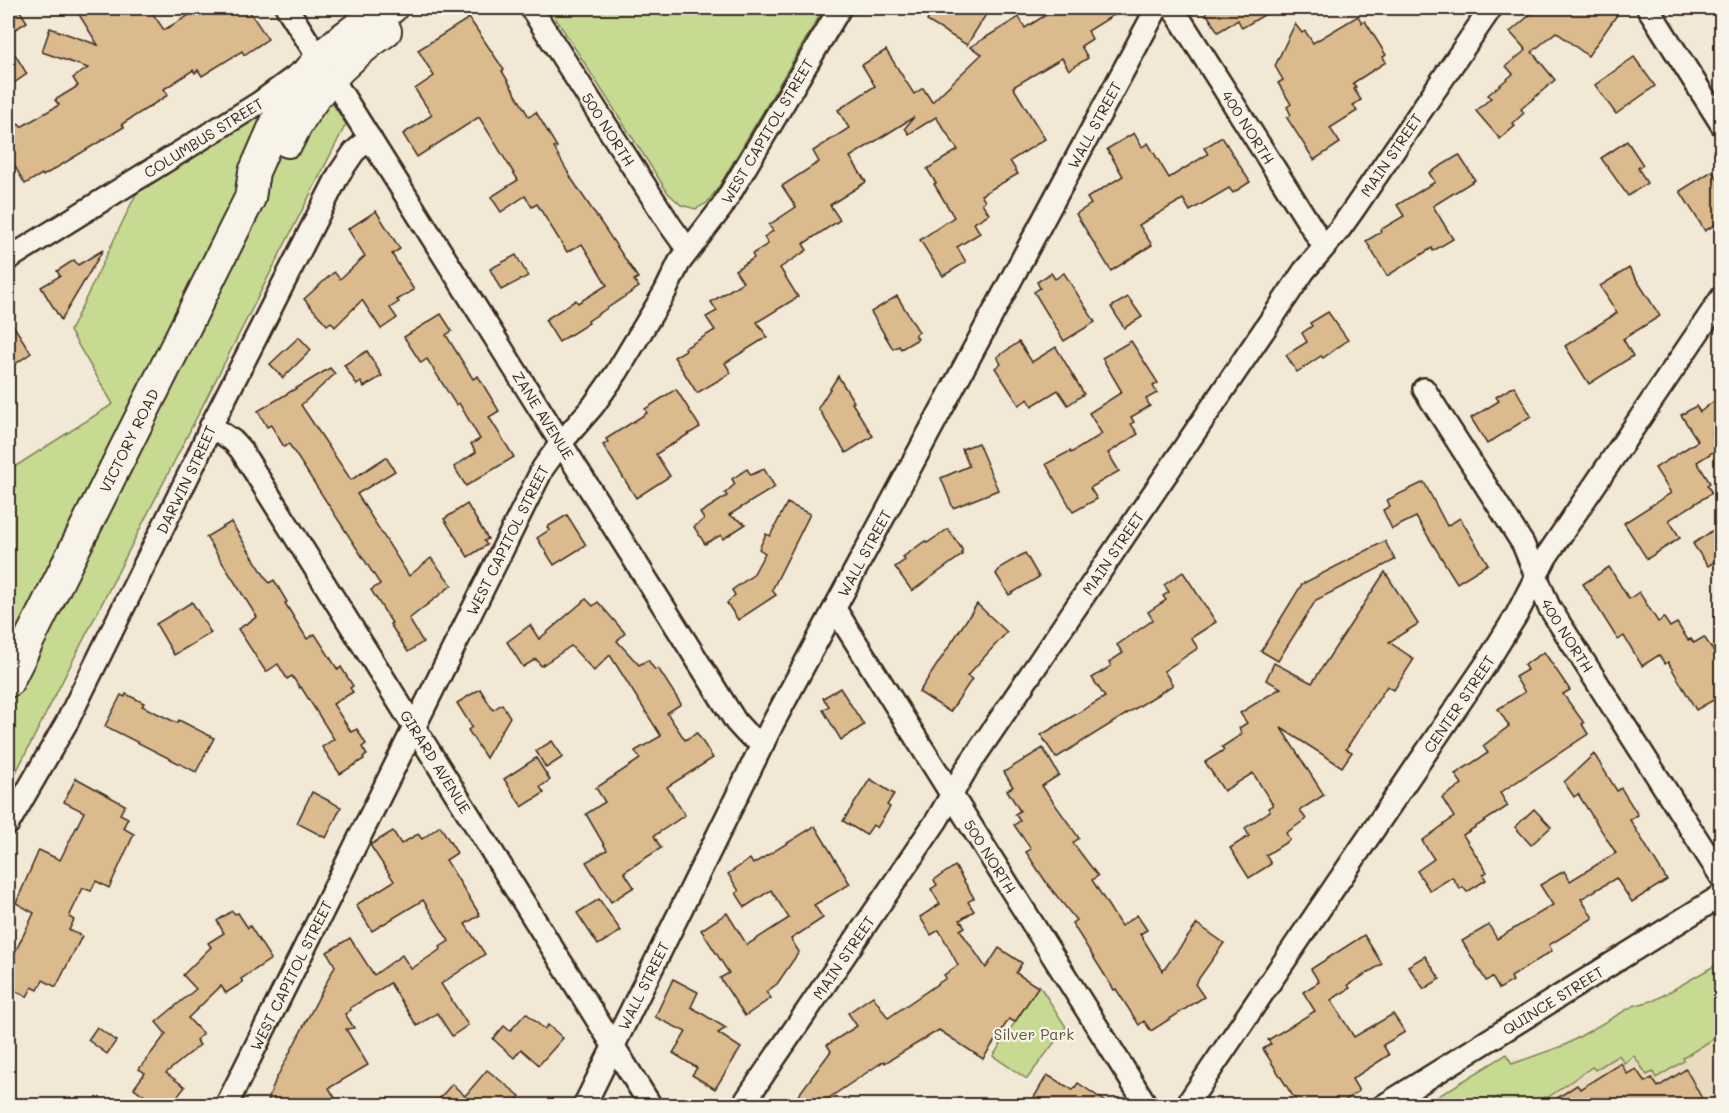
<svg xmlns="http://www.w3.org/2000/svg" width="1729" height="1113" viewBox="0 0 1729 1113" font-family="Mali,sans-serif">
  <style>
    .built { fill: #eadac0 }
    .green { fill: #c6db91; stroke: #808258; stroke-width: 1.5 }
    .building { fill: #dbba8e; stroke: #3b2a1e; stroke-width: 1.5 }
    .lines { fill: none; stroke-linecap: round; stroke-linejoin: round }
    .street-casing { stroke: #3b2a1e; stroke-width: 26 }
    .secondary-casing { stroke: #3b2a1e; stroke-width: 34 }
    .street { stroke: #f7f3e8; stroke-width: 21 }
    .secondary { stroke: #f7f3e8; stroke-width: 30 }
    .labels { text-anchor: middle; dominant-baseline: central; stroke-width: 4.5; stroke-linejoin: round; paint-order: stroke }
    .street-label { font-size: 15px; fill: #3b2a1e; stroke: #f7f3e8 }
    .park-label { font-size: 15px; fill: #5e563b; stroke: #f7f3e8 }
  </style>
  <rect width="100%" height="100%" fill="#f1e8d6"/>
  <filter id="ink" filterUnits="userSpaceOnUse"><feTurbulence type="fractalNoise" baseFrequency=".0167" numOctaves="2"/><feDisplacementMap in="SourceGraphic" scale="12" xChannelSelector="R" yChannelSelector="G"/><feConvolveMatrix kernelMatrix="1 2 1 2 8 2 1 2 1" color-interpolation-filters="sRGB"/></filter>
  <g filter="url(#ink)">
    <polygon class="built" points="1721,997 1721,1105 1433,1106 1514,1059 1629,1055"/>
    <g class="green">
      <polygon points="549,8 824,8 718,188 707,203 696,209 681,205 668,193"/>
      <polygon points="317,80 346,124 8,788 8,471 113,404 70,331 137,192"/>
      <polygon points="1721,962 1721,1034 1683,1058 1684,1061 1656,1078 1653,1072 1647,1075 1634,1056 1624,1063 1619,1055 1595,1070 1592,1067 1547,1098 1545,1097 1532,1105 1504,1105 1498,1097 1484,1105 1424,1105 1507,1054 1512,1064 1565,1045 1633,1006 1655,1000"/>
      <polygon points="1039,985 1066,1027 1027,1079 993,1056"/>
    </g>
    <g class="building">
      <polygon points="8,8 18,8 27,22 8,34"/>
      <polygon points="75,8 149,8 164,30 201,8 247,8 268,39 244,55 242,51 202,76 198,70 195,73 193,70 164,89 168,95 122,124 124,127 43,176 42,174 25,184 8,154 8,131 19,124 21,127 59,105 55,100 78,86 73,78 88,68 42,52 50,28 98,45"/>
      <polygon points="934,8 990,8 967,45 927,21"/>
      <polygon points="1057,8 1125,8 1088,31 1092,39 1081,46 1088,58 1069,70 1062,58 1013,87 1045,139 1010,161 1018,174 981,195 985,201 982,203 989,214 974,223 980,233 957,247 966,262 943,276 920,240 954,217 934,184 936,183 927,169 958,150 936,117 909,134 905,128 914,117 850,157 866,182 830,205 840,220 803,244 807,250 780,268 798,297 757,322 767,337 725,363 731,373 697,393 674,357 686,350 685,348 715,330 706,317 717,311 711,302 743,282 735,270 754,258 752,254 768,244 764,237 773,231 769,225 796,207 782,186 819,162 813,151 849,128 838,110 875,86 862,65 886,50 914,94 923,88 932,102 982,54 970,47 1019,17 1025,28"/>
      <polygon points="1203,8 1276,8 1242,28 1238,20 1218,32"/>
      <polygon points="1538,8 1606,8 1617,15 1588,56 1556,32 1532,52 1555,80 1521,109 1524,113 1513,123 1515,126 1500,139 1476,111 1491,98 1488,95 1513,74 1506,66 1526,50 1510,32"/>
      <polygon points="1358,16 1362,23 1365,21 1386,55 1383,57 1386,62 1353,83 1356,87 1354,89 1361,100 1353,105 1357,111 1330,128 1340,143 1314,160 1287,118 1291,115 1287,107 1291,104 1278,83 1283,80 1275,66 1295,24 1302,33 1305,31 1313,43"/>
      <polygon points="469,18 504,70 502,71 529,117 536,112 557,147 554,148 573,181 638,278 634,280 639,287 588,321 589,323 559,342 545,320 576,300 578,303 607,285 582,244 567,252 537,204 532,207 525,196 501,212 491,197 518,180 479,117 417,157 403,134 432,115 415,89 434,76 418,50"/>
      <polygon points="8,43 27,74 8,87"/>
      <polygon points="1634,57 1655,86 1616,114 1595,85"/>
      <polygon points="1134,133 1142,147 1148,143 1169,178 1208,154 1204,148 1222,137 1250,182 1233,193 1229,188 1190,211 1183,199 1139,225 1152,245 1111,271 1076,214 1091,204 1087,198 1123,176 1107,149"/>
      <polygon points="1627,141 1643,165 1638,168 1647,183 1628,196 1601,158"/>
      <polygon points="1459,155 1475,180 1433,206 1453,239 1433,251 1432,248 1387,276 1366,241 1381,232 1380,230 1404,216 1397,205 1435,182 1429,173"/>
      <polygon points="1712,171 1722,186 1722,220 1705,231 1680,191"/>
      <polygon points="376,211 400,249 392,254 414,290 397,300 399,302 390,308 397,318 381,329 362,300 335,327 331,322 327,325 304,299 334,272 340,279 365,256 348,229"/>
      <polygon points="103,250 61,320 41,287 60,276 57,271 74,260 78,265"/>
      <polygon points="516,255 528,276 501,290 490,269"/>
      <polygon points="1629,268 1660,316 1623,339 1633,356 1589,384 1565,346 1617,313 1600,286"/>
      <polygon points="1051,273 1055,279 1064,273 1095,322 1064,341 1034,292 1040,288 1037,282"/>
      <polygon points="897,296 919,332 915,335 918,339 901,349 899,346 893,349 871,312"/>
      <polygon points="1128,297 1142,317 1124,328 1111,307"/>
      <polygon points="1328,312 1348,340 1323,358 1321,356 1297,372 1286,355 1307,342 1302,333 1312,326 1310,323"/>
      <polygon points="441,314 452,331 446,335 473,379 478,376 499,411 489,417 514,457 466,486 454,467 476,452 471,444 480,439 459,403 456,405 427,359 421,363 404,337"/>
      <polygon points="8,317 31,353 8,369"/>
      <polygon points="299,337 311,350 283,378 270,364"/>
      <polygon points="1131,341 1158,383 1153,386 1157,393 1146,399 1150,406 1131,417 1134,422 1131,424 1138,434 1108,453 1119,471 1090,488 1097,499 1073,512 1046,464 1070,451 1071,453 1102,434 1089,413 1122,392 1102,358"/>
      <polygon points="1019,342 1032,362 1056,347 1084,394 1068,405 1058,390 1032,406 1028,399 1019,405 995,368 1001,364 997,357"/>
      <polygon points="367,351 382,376 364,387 361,382 357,385 344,365"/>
      <polygon points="330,368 335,374 301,405 351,480 386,457 395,471 357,494 409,576 431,558 452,585 409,619 423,642 408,652 390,624 392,623 371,590 380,584 289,444 284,447 271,425 267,427 258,411"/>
      <polygon points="838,376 854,402 852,403 873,436 846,453 818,408"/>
      <polygon points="1514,386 1531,416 1487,444 1471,418 1499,401 1496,397"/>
      <polygon points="676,389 700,427 656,454 670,476 636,498 603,445 608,442 606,439 647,413 645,409"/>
      <polygon points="1714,401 1722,412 1722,426 1713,433 1721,447 1697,462 1710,483 1707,485 1712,493 1669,520 1680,538 1647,559 1624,523 1671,493 1655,468 1698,441 1681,415 1696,406 1700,412"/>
      <polygon points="978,443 998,490 953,508 941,478 969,466 962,449"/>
      <polygon points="747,469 751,475 764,469 775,487 729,515 746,524 723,539 721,535 705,544 694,527 704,519 700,513 727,496 725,493 735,484 732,479"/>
      <polygon points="1424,482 1447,526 1460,518 1488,564 1457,583 1416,517 1392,529 1383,510 1390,506 1387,500"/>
      <polygon points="787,503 810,514 772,590 776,595 738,620 727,603 735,595 732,590 753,575 765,553 759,549 766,534 770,536"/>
      <polygon points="467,504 488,539 484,541 487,545 468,557 444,519"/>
      <polygon points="567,515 586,545 554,565 537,538 549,530 547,527"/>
      <polygon points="231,522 269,583 274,580 287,602 285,603 307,639 315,634 338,670 341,667 353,686 350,688 353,692 333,704 351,732 357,729 366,744 362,747 367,755 363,757 364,759 340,774 322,747 334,739 301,687 300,688 292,676 287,679 278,664 266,672 238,629 257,617 206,537"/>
      <polygon points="1722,524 1722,557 1708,566 1693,544"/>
      <polygon points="948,529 962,549 962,555 912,591 895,567 905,560 903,557 925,541 927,543"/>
      <polygon points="1385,541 1395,560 1316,600 1278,661 1261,651 1302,584"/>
      <polygon points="1025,553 1039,577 1009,595 996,574 1001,567"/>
      <polygon points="1609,567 1629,599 1639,592 1658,622 1664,618 1670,627 1677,623 1688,640 1691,639 1694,643 1704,637 1722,663 1722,695 1696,710 1668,662 1665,664 1659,655 1642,666 1624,636 1618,640 1583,584"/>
      <polygon points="1183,572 1216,622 1191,638 1198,648 1164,671 1173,685 1056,758 1041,735 1105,697 1092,678 1111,666 1109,662 1123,653 1117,645 1153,620 1148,612 1166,600 1163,596 1169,592 1164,585"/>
      <polygon points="1385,572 1418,624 1389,642 1414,659 1394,690 1387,686 1346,749 1352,752 1342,767 1281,728 1324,795 1300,810 1306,819 1286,833 1290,840 1266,855 1271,864 1249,878 1230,848 1249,836 1245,828 1270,811 1268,808 1273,805 1253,773 1224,791 1205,762 1224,750 1222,747 1242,734 1239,728 1247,723 1240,713 1281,688 1266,680 1274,663 1312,683"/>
      <polygon points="586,599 593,606 598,602 625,633 617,641 639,665 648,660 655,670 658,668 681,704 667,713 685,740 697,733 713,758 667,787 685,815 654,836 661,848 624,872 634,887 611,902 586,862 607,850 586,814 605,802 596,788 640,759 635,751 661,736 610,655 594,671 571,646 541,666 536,659 523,667 507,642 530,625 539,639"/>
      <polygon points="192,602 211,633 174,655 156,624"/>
      <polygon points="977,604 1007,632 967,676 972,679 950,712 919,692"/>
      <polygon points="1544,652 1570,690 1563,694 1584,723 1582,724 1588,734 1500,793 1508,806 1463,835 1487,872 1483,875 1486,880 1467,892 1463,887 1460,889 1452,877 1430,891 1417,871 1434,859 1422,841 1454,817 1442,798 1462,784 1455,774 1488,753 1483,746 1509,726 1498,709 1525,692 1515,677 1527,670 1524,665"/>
      <polygon points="840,688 864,725 841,740 823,710 829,706 823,698"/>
      <polygon points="480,689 493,710 502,704 510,717 486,758 468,730 472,727 457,703"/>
      <polygon points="126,694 144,703 142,706 177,723 179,720 214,738 196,772 105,726 121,695 125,697"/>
      <polygon points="552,741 563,757 546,768 536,751"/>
      <polygon points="1043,748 1059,775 1042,786 1079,838 1073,843 1098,876 1092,880 1121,926 1137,915 1147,930 1140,934 1163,971 1197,924 1224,943 1195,984 1204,997 1151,1031 1144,1021 1139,1025 1116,989 1114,990 1072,923 1076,920 1048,885 1026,852 1031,849 1014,825 1020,821 1015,814 1020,811 1007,790 1013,787 1004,772"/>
      <polygon points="1594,754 1617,791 1621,788 1638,815 1630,820 1667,880 1632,902 1616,878 1581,899 1593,918 1549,945 1552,951 1511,977 1513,981 1499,989 1492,977 1486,981 1462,941 1489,925 1497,939 1553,905 1540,885 1564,871 1570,881 1616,853 1578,794 1574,797 1564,782"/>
      <polygon points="536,758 550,780 540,787 544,793 522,807 504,779"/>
      <polygon points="76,778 125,805 120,814 128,818 123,828 134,834 109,888 96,881 91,891 83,888 69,917 74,920 69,930 82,936 56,987 43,980 38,990 32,987 27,997 8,987 8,967 34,913 16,903 39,850 60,860 84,812 64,802"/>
      <polygon points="870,779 894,794 887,805 890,807 877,828 873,825 866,835 843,821"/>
      <polygon points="312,792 341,807 326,838 297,823"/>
      <polygon points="1534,809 1551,827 1531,845 1515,827"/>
      <polygon points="440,826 457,853 446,860 480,915 465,924 485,954 441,984 468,1025 452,1036 437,1013 417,1026 390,983 350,1008 351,1010 345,1014 354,1028 346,1029 368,1065 329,1088 340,1106 266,1106 275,1081 335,966 327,952 350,938 374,975 402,955 411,969 441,949 440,947 449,941 423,900 372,931 356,905 394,881 370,845 393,831 401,844 418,834 422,839"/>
      <polygon points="815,826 850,884 814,905 823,918 791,939 799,952 777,984 766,992 771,998 745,1016 720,978 729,973 701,930 727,913 747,945 789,918 771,890 745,907 736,893 739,891 728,874 750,859 753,864"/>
      <polygon points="955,866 974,898 968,902 974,911 960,920 965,927 960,930 986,968 999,948 1022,963 1016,973 1038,987 1015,1022 1009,1019 983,1059 939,1030 885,1063 884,1061 829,1098 834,1106 802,1106 797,1097 831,1051 827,1045 857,1026 848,1013 873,996 888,1018 946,978 944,975 958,965 939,930 931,935 920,917 940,904 931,889 937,885 934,880"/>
      <polygon points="599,899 621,931 598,945 577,913"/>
      <polygon points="232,911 235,914 238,913 248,928 250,926 271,959 241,979 243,982 226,993 221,986 188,1018 203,1034 196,1040 200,1045 166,1073 185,1087 170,1106 158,1106 134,1088 145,1073 139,1069 166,1034 156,1022 196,989 183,975 211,947 208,943 224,933 217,921"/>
      <polygon points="1364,935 1382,964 1348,985 1350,988 1331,1000 1354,1037 1393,1014 1405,1032 1383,1045 1389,1055 1352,1079 1359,1091 1337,1106 1299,1106 1263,1049 1271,1044 1268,1040 1315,1011 1303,992 1319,982 1311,969"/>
      <polygon points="1425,956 1440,979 1424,989 1408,966"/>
      <polygon points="673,979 698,992 691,1007 726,1028 718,1033 741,1048 715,1089 692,1075 697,1068 673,1053 686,1032 655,1017"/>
      <polygon points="526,1013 544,1029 548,1025 563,1038 539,1065 521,1049 514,1058 493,1039 504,1026 510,1031"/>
      <polygon points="97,1027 116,1041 107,1054 88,1040"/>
      <polygon points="1621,1063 1627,1074 1636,1069 1645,1082 1652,1078 1658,1087 1686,1069 1706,1106 1545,1106 1577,1085 1580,1089"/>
      <polygon points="487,1070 520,1096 512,1106 433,1106 452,1084 465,1096"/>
      <polygon points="1047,1075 1073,1090 1078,1083 1112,1106 1029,1106"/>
    </g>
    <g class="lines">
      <g class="street-casing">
        <g id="street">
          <path id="s1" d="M531,8l139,217 18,25"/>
          <path id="s2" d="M1173,8l151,239"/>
          <polyline points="1648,8 1722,125"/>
          <path id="s3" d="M332,78l404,644 10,11 17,11"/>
          <path id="s4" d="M8,259l251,-156 60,-44 -32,-51"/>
          <path id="s5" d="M1424,389l99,155 26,63 173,271"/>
          <path id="s6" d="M211,426l22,15 8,9 410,656"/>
          <path id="s7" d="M835,609l312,497"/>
          <path id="s8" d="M8,824l59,-102 130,-264 14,-32 128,-252 15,-22 16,-14"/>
          <path id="s9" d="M226,1106l317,-638 18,-25 32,-37 24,-34 48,-80 14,-29 43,-56 118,-199"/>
          <path id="s10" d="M584,1106l189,-383 384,-715"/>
          <path id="s11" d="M742,1106l195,-286 30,-52 337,-497 35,-41 15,-21 137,-201"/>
          <path id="s12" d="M1186,1106l300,-442 31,-50 29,-57 176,-260"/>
          <path id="s13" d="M1383,1106l339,-211"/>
        </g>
      </g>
      <g class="secondary-casing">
        <g id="secondary">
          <path d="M288,142c21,-45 57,-83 98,-111"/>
          <path id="s14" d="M8,682l242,-484 4,-26 26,-59 14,-23 25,-31 20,-18 23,-17 30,-16"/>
        </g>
      </g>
      <use href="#street" class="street"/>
      <use href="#secondary" class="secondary"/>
    </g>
  </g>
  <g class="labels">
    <g class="street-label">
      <text stroke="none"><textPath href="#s10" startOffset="1106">WALL STREET</textPath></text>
      <text stroke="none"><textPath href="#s2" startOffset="141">400 NORTH</textPath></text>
      <text stroke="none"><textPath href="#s1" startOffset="144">500 NORTH</textPath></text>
      <text stroke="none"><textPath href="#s9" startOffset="1118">WEST CAPITOL STREET</textPath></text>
      <text stroke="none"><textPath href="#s4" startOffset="230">COLUMBUS STREET</textPath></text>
      <text stroke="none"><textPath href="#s11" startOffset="1152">MAIN STREET</textPath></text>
      <text stroke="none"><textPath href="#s3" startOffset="398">ZANE AVENUE</textPath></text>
      <text stroke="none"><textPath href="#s14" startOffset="270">VICTORY ROAD</textPath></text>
      <text stroke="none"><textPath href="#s8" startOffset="388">DARWIN STREET</textPath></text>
      <text stroke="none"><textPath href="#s9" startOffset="632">WEST CAPITOL STREET</textPath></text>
      <text stroke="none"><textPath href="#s10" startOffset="620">WALL STREET</textPath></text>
      <text stroke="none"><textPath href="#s11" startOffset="666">MAIN STREET</textPath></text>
      <text stroke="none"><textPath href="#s5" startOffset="286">400 NORTH</textPath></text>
      <text stroke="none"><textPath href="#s12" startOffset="486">CENTER STREET</textPath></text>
      <text stroke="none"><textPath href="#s6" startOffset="406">GIRARD AVENUE</textPath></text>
      <text stroke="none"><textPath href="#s7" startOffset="292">500 NORTH</textPath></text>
      <text stroke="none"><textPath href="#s11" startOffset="180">MAIN STREET</textPath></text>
      <text stroke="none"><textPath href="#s9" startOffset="146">WEST CAPITOL STREET</textPath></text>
      <text stroke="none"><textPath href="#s10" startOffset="134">WALL STREET</textPath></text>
      <text stroke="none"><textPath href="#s13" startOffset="200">QUINCE STREET</textPath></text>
    </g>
    <g class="park-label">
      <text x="1034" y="1034">Silver Park</text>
    </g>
  </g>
  <rect width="1729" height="1113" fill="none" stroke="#f7f3e8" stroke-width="30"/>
  <rect x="15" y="15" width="1699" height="1083" fill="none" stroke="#3b2a1e" stroke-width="2" filter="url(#ink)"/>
</svg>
